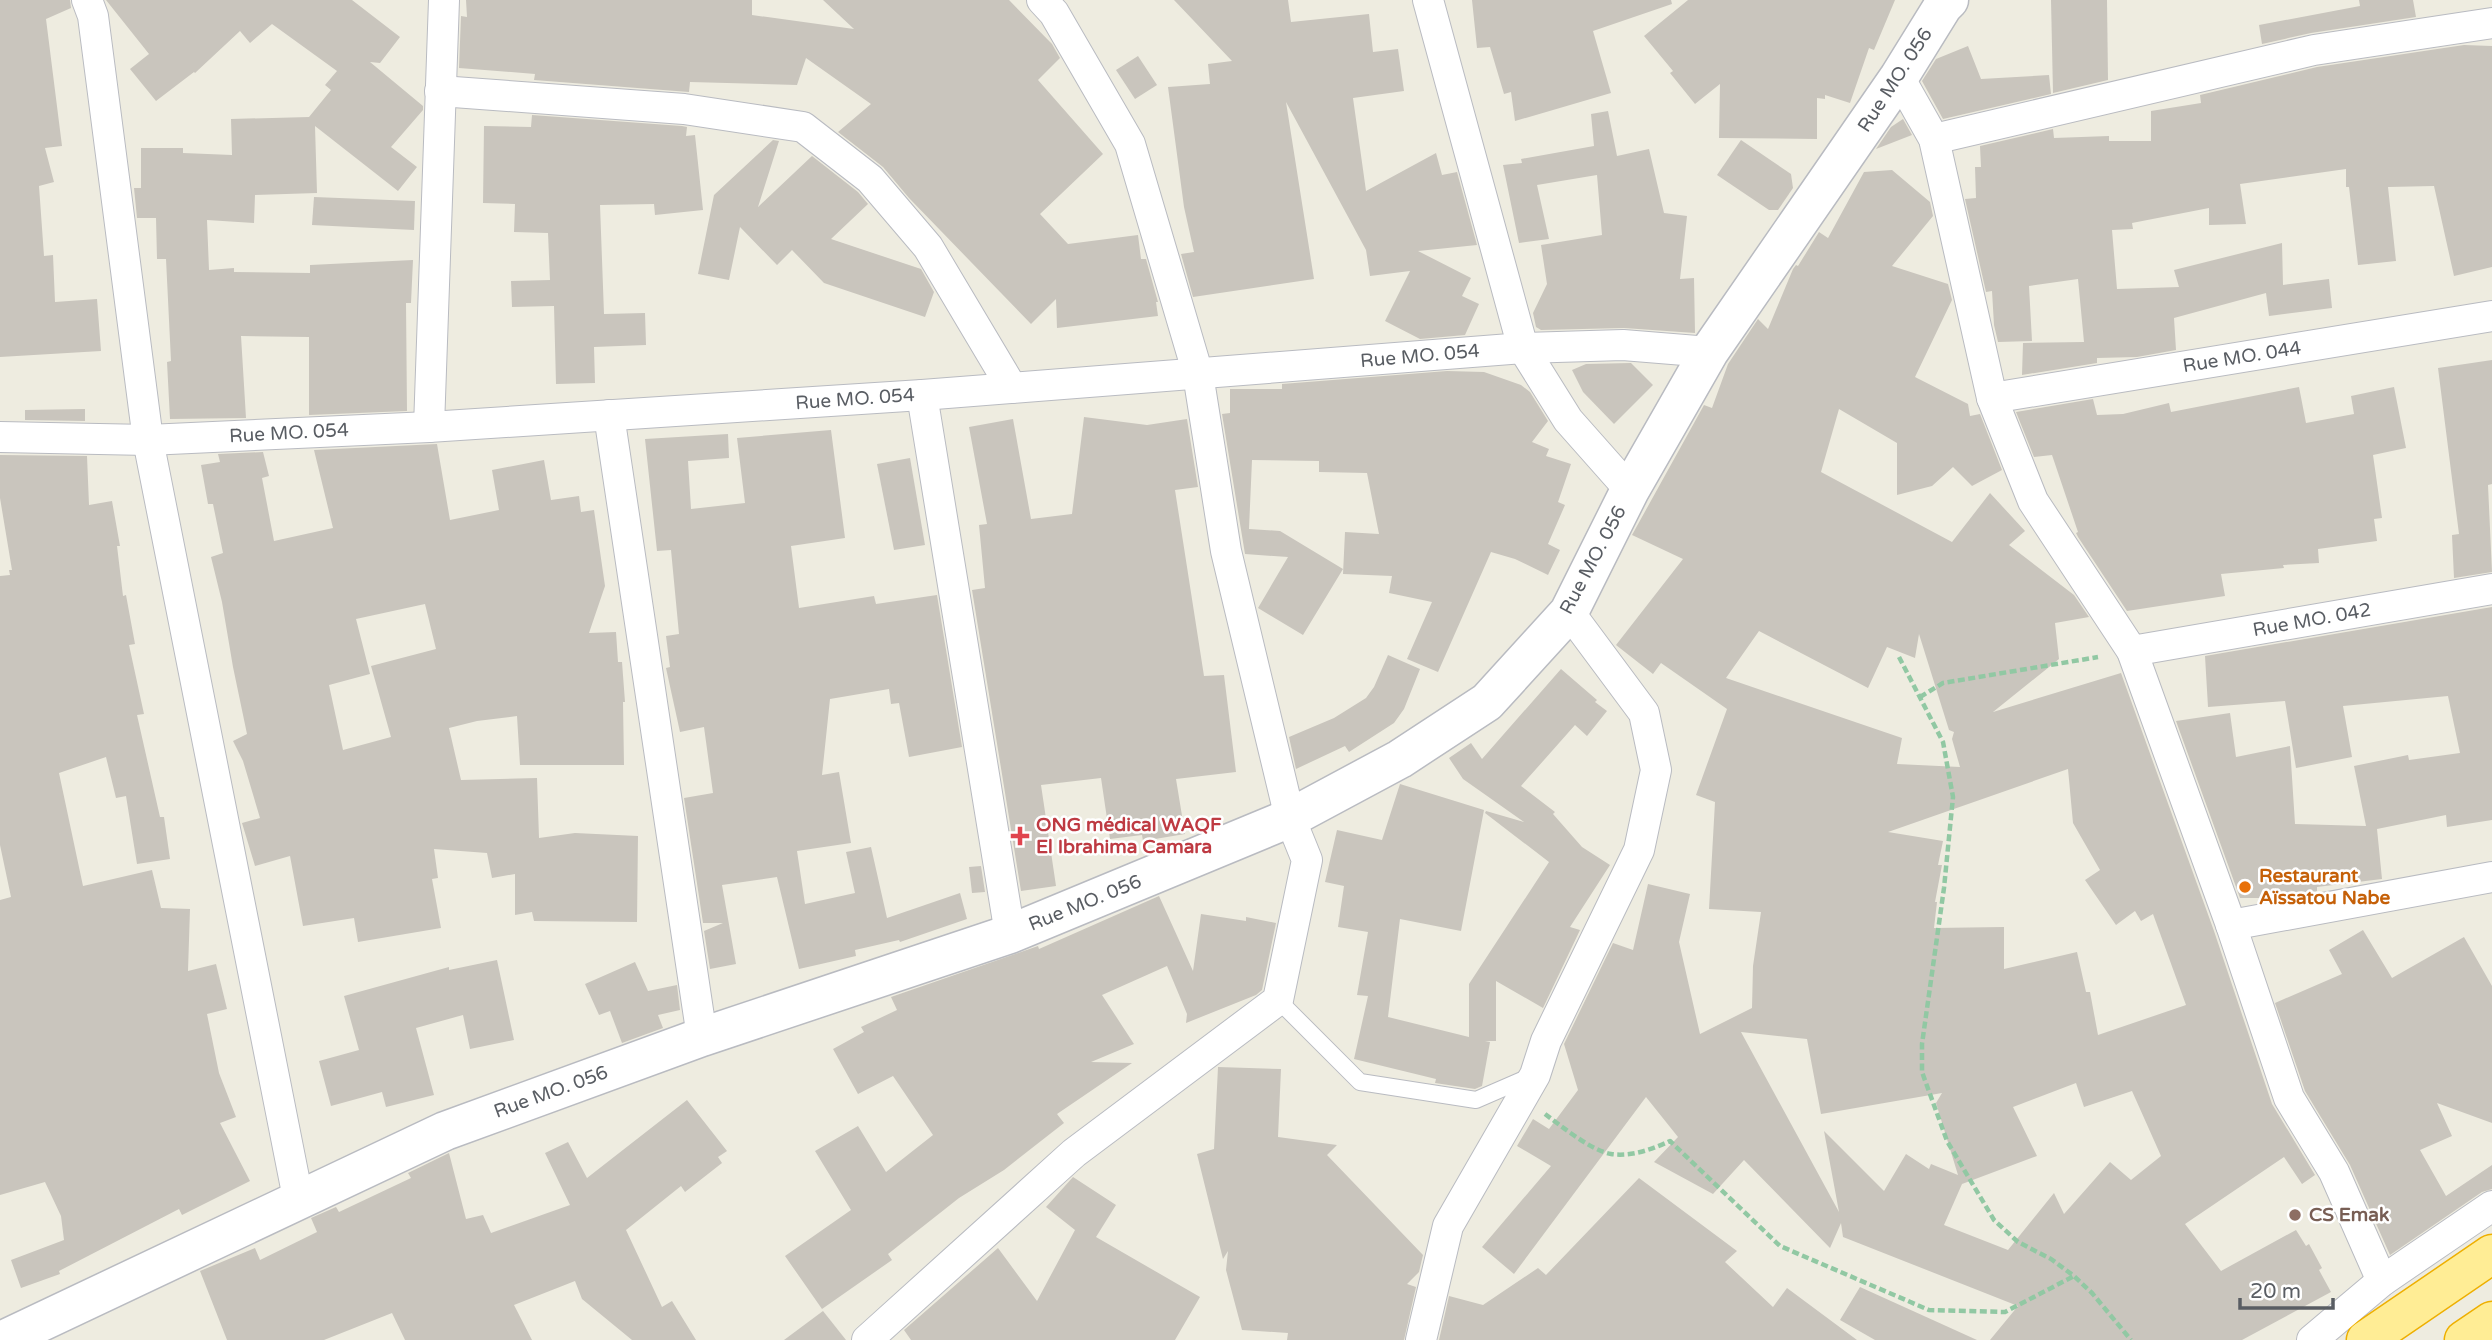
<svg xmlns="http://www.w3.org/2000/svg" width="2492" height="1340" viewBox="0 0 2492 1340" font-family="'Varela Round',sans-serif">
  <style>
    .building { fill: #c9c5bd; fill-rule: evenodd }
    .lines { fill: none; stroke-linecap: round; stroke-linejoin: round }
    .service-casing { stroke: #b9bbc1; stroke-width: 18 }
    .minor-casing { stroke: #b9bbc1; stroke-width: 32 }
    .tertiary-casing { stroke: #b9bbc1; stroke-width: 41 }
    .trunk-casing { stroke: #eeaf00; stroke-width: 41 }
    .path { stroke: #91c8a3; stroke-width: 4.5; stroke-dasharray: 7 3.5; stroke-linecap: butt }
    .service { stroke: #fff; stroke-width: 16 }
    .minor { stroke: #fff; stroke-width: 30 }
    .tertiary { stroke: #fff; stroke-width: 38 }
    .trunk { stroke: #ffed95; stroke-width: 38 }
    .health-dot { fill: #e0444e; stroke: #fff; stroke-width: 2.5 }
    .food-dot { fill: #e8710a; stroke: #fff; stroke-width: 2.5 }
    .education-dot { fill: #8d6e63; stroke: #fff; stroke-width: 2.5 }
    .labels { text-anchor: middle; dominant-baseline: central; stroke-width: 5; stroke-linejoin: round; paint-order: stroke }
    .street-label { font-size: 19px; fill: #595d63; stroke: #fff }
    .health-label { font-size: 19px; font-weight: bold; fill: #be3a42; stroke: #fff; text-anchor: start }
    .food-label { font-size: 19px; font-weight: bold; fill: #c56008; stroke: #fff; text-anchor: start }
    .education-label { font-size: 19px; font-weight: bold; fill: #785e54; stroke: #fff; text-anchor: start }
  </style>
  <rect width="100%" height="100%" fill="#eeece0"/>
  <g class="building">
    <polygon points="0,0 70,0 71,8 46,19 62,146 45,148 54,182 39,186 44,256 53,255 55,302 97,299 101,351 0,357"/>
    <polygon points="106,0 352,0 400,37 380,63 370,62 423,106 423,110 391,147 417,167 398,191 315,126 317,193 255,195 254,223 207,220 209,270 234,268 234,272 310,273 310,265 413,260 411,303 406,303 407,411 309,415 309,337 241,336 246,418 170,419 167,362 171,361 166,259 157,259 156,218 137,218 134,188 141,188 141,148 183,148 183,153 232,155 231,119 309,117 331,90 325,85 337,71 272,24 250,43 240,31 195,73 194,72 156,101 130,69 149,54"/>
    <polygon points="466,0 752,0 752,15 854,29 823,0 1009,0 1052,44 1060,58 1038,80 1103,154 1040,214 1068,244 1138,235 1141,259 1146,259 1158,302 1156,302 1158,316 1057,328 1056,299 1031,324 909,198 883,167 838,132 871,104 806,58 797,85 690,82 689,92 534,80 535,74 459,68 461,16 467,17"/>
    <polygon points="1174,0 1288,0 1291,22 1369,14 1373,52 1398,49 1404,91 1353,98 1366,191 1436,153 1442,175 1457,172 1477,245 1418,251 1471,278 1462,296 1479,304 1465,335 1420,339 1385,321 1410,271 1370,276 1366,250 1286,102 1314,279 1193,297 1181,254 1194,252 1184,207 1168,87 1210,84 1208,64 1232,61"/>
    <polygon points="1472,0 1671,0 1672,4 1593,31 1611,93 1515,121 1511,92 1504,94 1490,47 1477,48"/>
    <polygon points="1688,0 1895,0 1874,50 1869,48 1850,103 1825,95 1825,99 1817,98 1817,139 1719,138 1720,84 1695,104 1670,73 1673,71 1644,36"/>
    <polygon points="2051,0 2107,0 2108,80 2053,93"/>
    <polygon points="2359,0 2413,0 2416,17 2311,33 2262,44 2259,25 2360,6"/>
    <polygon points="2464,45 2492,46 2492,267 2454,276 2434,186 2388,187 2396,261 2358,265 2349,187 2346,187 2346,169 2240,184 2246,224 2209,225 2209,208 2132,223 2133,229 2112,230 2117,289 2179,287 2174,270 2282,243 2283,285 2329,279 2332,308 2269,316 2266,293 2174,318 2176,350 2137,357 2097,358 2097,363 2022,375 2023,343 2084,342 2078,279 2029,286 2032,341 1998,342 1994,325 1992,291 1986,292 1965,199 1976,198 1975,167 1981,167 1980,146 2053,129 2054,138 2109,136 2109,141 2151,141 2151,111 2201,103 2200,95 2317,67"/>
    <polygon points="1968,46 1981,79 2049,75 2051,94 1943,119 1922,81 1936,59"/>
    <polygon points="1138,56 1157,85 1135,99 1116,70"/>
    <polygon points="1608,111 1617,156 1649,149 1664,213 1687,216 1680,279 1694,278 1695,333 1624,328 1541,330 1536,327 1533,313 1547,284 1541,245 1602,235 1597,175 1537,185 1549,239 1519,243 1503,165 1522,163 1521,159 1594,146 1591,114"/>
    <polygon points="532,115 682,126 687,127 686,136 695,135 703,210 655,215 654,204 600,205 604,314 645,313 646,345 594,347 595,383 556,384 554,306 512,307 511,281 550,280 548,233 514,232 515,204 483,203 484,126 531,127"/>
    <polygon points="1903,119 1912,135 1876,149 1891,127"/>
    <polygon points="773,140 779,141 758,207 812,156 858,192 868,204 831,239 921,269 934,292 925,317 824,283 792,250 777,265 740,227 729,280 698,274 714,195"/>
    <polygon points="1741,140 1791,174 1793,188 1778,210 1769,210 1717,175"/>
    <path d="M1892,170l38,32 3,14 -41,50 56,18 4,16 -37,77 53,27 2,12 10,-2 22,56 -30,16 -19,-19 -21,19 -35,9v-52l-58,-34 -18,63 131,70 38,-49 35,38 -16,14 65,50 15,22 -34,6 4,36 -66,53 128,-39 93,258 58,173 43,71 -13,9 -18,-27 -99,67 36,47 75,-41 10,16 3,-2 13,24 -3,2 12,22 -89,48h-252l28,-34 -175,-69 -2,-14 -11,25 -86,-88 -31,34 -59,-32 24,-25 -32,-40 -132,177 -32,-27 69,-81 -34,-20 16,-27 16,10 29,-39 -14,-46 49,-101 20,7 15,-66 42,10 -11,48 21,92 52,-26 1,-42 8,-54 -52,-3 6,-107 -19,-7 31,-86 -66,-46 -8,11 -37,-29 67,-86 -51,-24 72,-130 8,3 16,-44 30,-45 10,10 25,-60 3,-4 2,1 21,-34 9,6 36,-66zM1759,631l109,57 19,-41 28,11 4,-24 30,96 5,2 -2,7 8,28 -63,-3 5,-26 -176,-60zM2068,769l5,54 27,47 -15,10 31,45 19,-14 6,10 12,-7 33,91 -88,30 -8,-43h-4l-9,-40 -73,17v-42l-70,1 3,-26h-2l7,-37h-4l5,-24 -55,-9zM1741,1032l66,7 14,75 121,-21 -6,10 22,72 -27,-11 -2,5 -23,-15 -22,37 -60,-60 15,81zM2076,1083l8,24 48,-16 29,65 -30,24 -21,-18 -46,52 -10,-21 -46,57 -64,-25 18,-41 75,-28 -24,-49z"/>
    <polygon points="314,197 415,201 414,230 312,225"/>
    <polygon points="2492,360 2492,484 2488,485 2492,572 2454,578 2452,535 2459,534 2438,368"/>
    <polygon points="1631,363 1653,385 1614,424 1583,392 1572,370 1586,364"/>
    <polygon points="1447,371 1484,372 1521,385 1530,392 1548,421 1532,442 1549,449 1546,456 1571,464 1558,502 1565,505 1548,544 1560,550 1548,575 1515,559 1491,552 1438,672 1407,659 1432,602 1389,593 1392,576 1343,574 1345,532 1379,534 1367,473 1319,472 1319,461 1252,460 1249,529 1280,531 1343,569 1303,635 1258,608 1288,557 1245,554 1222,414 1230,413 1230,389 1282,389 1282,384"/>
    <polygon points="2299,387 2306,423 2354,414 2351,396 2394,387 2406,448 2373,455 2382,518 2374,519 2377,541 2318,549 2319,563 2283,565 2284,568 2221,574 2225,596 2127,611 2078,537 2076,533 2078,532 2052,455 2034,457 2016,412 2093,399 2097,415 2123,414 2169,403 2171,412"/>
    <polygon points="85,409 85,421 25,420 25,410"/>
    <polygon points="1084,417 1147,425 1187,419 1198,487 1175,490 1204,676 1224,675 1236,772 1176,779 1185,834 1143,841 1142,835 1110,839 1101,778 1041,785 1056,886 1021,891 972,590 985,588 979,525 987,524 969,427 1013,419 1031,519 1072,514"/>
    <polygon points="831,430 845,538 791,546 799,608 874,596 876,604 937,595 962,747 909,757 899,703 891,704 889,689 830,699 822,775 839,772 851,843 797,851 805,904 855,893 846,852 871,847 887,918 960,893 967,919 900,942 899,940 855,950 856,956 799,969 777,877 722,885 736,964 710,969 704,931 723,923 703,923 684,798 713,793 704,727 680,732 666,668 670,667 666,636 679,634 671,550 657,551 645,439 728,434 729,458 688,461 691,509 745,503 737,438"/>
    <path d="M437,444l13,76 49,-10 -7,-40 52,-10 7,40 28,-4 2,16 13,-2 11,76 -16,47 27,-1 2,30h4l3,40h-2l1,63h-104l-3,-49 -40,5 -28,7 12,52 76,-2 2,60 36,-5 63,3 -1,86 -103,-1 -2,-9 -17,3v-41l-23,4 -5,-25 -53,-4 4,29 -6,1 9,49 -83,14 -4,-24 -51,8 -13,-70 -35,10 -13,-43 18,-5 -17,-57 -10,-20 14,-7 -14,-67 -11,-65 -11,-45 12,-4 -10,-49h-5l-7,-39 19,-3 -2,-8 45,-2 6,24 -7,2 12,63 59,-13 -19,-78zM425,604l11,45 -65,17 20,71 -48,13 -14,-65 41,-11 -14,-55z"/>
    <polygon points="0,455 87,456 89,505 112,501 120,546 117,546 123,596 126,595 135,644 129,645 144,714 137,715 160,817 164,817 170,859 137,864 126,796 116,798 106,757 59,773 83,886 152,870 161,908 190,909 188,971 216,964 227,1009 207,1014 219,1073 236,1117 220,1123 250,1181 182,1215 179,1209 59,1271 60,1274 21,1288 11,1260 64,1240 61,1216 45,1182 0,1195 0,900 11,897 0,845 0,576 10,575 9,570 12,570 0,498"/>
    <polygon points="910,458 925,545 894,550 877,464"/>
    <polygon points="2492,607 2492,820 2447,827 2446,815 2377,829 2382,879 2317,887 2317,891 2283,898 2240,898 2176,721 2230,713 2236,757 2290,746 2295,824 2366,826 2354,766 2408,755 2409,760 2460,753 2448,696 2343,706 2352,757 2296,768 2285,701 2208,707 2205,656"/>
    <polygon points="1388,655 1420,669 1404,709 1394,723 1349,752 1345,746 1296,769 1289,737 1334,718 1366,698 1374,687"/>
    <polygon points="1561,669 1597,700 1595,702 1607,711 1587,736 1575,725 1521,786 1555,812 1553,814 1582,847 1610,865 1570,927 1580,930 1543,1008 1496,981 1496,1041 1485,1041 1490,1042 1482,1086 1475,1089 1435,1083 1436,1079 1354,1059 1368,996 1357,995 1368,932 1338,927 1344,886 1325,882 1337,830 1382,840 1400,784 1484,810 1461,931 1400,919 1388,1017 1469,1037 1469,984 1549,862 1485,813 1486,811 1524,822 1463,779 1449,758 1471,743 1482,759"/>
    <polygon points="981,866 985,892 972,893 969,867"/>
    <polygon points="1159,896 1193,971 1201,914 1246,921 1246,917 1276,923 1262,990 1256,995 1186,1023 1187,1014 1167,966 1102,995 1134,1044 1091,1062 1132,1063 1057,1114 1064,1123 1004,1170 959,1198 888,1254 892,1260 822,1309 785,1256 851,1210 815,1151 858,1126 886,1172 933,1135 893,1076 858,1094 833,1049 864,1032 861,1027 897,1010 891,997 1038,946 1039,949"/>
    <polygon points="2363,930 2392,978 2464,937 2492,986 2492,1123 2437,1103 2452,1136 2420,1150 2446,1196 2492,1165 2492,1189 2482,1192 2390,1255 2350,1165 2305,1091 2275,1003 2342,974 2329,950"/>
    <polygon points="497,960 514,1040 470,1049 463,1015 416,1028 434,1095 386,1107 382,1092 331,1106 319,1061 359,1050 344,996 449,967 449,970"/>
    <polygon points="635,962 648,991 677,985 680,1010 658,1015 663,1028 622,1043 610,1011 599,1015 585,984"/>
    <polygon points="1218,1067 1281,1069 1278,1137 1337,1145 1327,1155 1423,1255 1419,1272 1407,1284 1416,1287 1404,1340 1287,1340 1288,1333 1242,1330 1226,1270 1228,1251 1223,1259 1197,1154 1214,1149"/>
    <polygon points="687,1100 727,1151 718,1157 722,1163 685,1192 681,1186 626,1230 662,1307 672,1301 696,1340 632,1340 582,1299 575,1281 514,1305 532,1340 405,1340 392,1313 324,1340 227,1340 200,1271 255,1248 260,1260 317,1232 311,1218 336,1207 339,1212 411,1178 408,1173 449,1153 466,1219 483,1215 491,1233 570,1205 545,1153 568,1142 587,1178"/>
    <polygon points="1073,1177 1116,1205 1096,1237 1200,1297 1175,1340 911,1340 904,1330 998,1248 1037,1301 1075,1230 1046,1207"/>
    <polygon points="1639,1178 1737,1251 1725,1262 1773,1307 1787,1288 1857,1340 1439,1340 1449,1296 1483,1305 1538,1268 1546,1275"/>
    <polygon points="1860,1287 1977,1340 1875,1340 1840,1320"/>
    <polygon points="823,1311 846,1340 784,1340"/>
  </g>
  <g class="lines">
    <g class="service-casing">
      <polyline id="service" points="1278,1000 1360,1082 1476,1100 1529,1077"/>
    </g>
    <g class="minor-casing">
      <g id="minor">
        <polyline points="87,0 93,16 148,440 298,1198"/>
        <polyline points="1428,0 1523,348 1568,420 1630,490"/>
        <polyline points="1899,77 1934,139 1992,398 2033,501 2132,651 2231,925 2289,1098 2334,1172 2382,1281"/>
        <polyline points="440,91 684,109 803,127 870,179 928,247 1012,388"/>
        <polyline points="1934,139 2314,50 2492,23"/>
        <polyline points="922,395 1010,934"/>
        <polyline points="1992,398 2492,316"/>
        <polyline points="609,415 702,1037"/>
        <polyline points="429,427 444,0"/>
        <polyline points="0,437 148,440 429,427 922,395 1523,348 1623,345 1709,352"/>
        <polyline points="2132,651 2492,589"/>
        <polyline points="2231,925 2492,877"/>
        <polyline points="867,1340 1074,1153 1278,1000 1307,860 1290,818 1226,551 1198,374 1130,144 1054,13 1042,0"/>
        <polyline points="1421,1340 1448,1226 1535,1075 1546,1041 1639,850 1656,770 1644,713 1569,612"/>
        <polyline points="2312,1340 2382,1281 2492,1206"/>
      </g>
    </g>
    <g class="tertiary-casing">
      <polyline id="tertiary" points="3,1340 445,1131 702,1037 1010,934 1290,818 1400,759 1487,702 1569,612 1630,490 1709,352 1899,77 1943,6 1949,0"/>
    </g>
    <g class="trunk-casing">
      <g id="trunk">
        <polyline points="2366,1340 2492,1254"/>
        <polyline points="2464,1340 2492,1321"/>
      </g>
    </g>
    <g class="path">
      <polyline points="1899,657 1943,742 1953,797 1944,888 1922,1044 1922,1072 1947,1141 1994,1220 2018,1242 2051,1259 2074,1276 2092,1293 2131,1340"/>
      <polyline points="1920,697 1943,683 2098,657"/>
      <path d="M1545,1114c16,12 47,37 66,40 20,3 42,-5 59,-13l110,105 149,64 76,2 69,-36"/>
    </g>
    <use href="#service" class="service"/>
    <use href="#minor" class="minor"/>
    <use href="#tertiary" class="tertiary"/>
    <use href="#trunk" class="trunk"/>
  </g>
  <path class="health-dot" d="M1016.5 825.5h7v7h7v7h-7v7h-7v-7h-7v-7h7z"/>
  <circle class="food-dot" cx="2245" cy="887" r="7"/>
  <circle class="education-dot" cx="2295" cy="1215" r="7"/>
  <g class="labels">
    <g class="street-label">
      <text transform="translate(1895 80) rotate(-57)">Rue MO. 056</text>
      <text transform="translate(1420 356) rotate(-5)">Rue MO. 054</text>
      <text transform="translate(2242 357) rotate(-9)">Rue MO. 044</text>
      <text transform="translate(855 399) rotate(-4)">Rue MO. 054</text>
      <text transform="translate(289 433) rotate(-3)">Rue MO. 054</text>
      <text transform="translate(1593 560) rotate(-62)">Rue MO. 056</text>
      <text transform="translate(2312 620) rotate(-10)">Rue MO. 042</text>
      <text transform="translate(1085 903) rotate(-22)">Rue MO. 056</text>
      <text transform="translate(551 1092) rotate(-20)">Rue MO. 056</text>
    </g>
    <g class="health-label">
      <text x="1036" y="825">ONG médical WAQF<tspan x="1036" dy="22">El Ibrahima Camara</tspan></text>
    </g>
    <g class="food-label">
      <text x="2259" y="876">Restaurant<tspan x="2259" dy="22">Aïssatou Nabe</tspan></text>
    </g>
    <g class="education-label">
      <text x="2309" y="1215">CS Emak</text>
    </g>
  </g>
  <path d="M2240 1298v10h93v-10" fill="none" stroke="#595d63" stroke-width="3.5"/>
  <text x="2250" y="1298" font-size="21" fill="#595d63" stroke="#ffffff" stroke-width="5" paint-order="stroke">20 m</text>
</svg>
